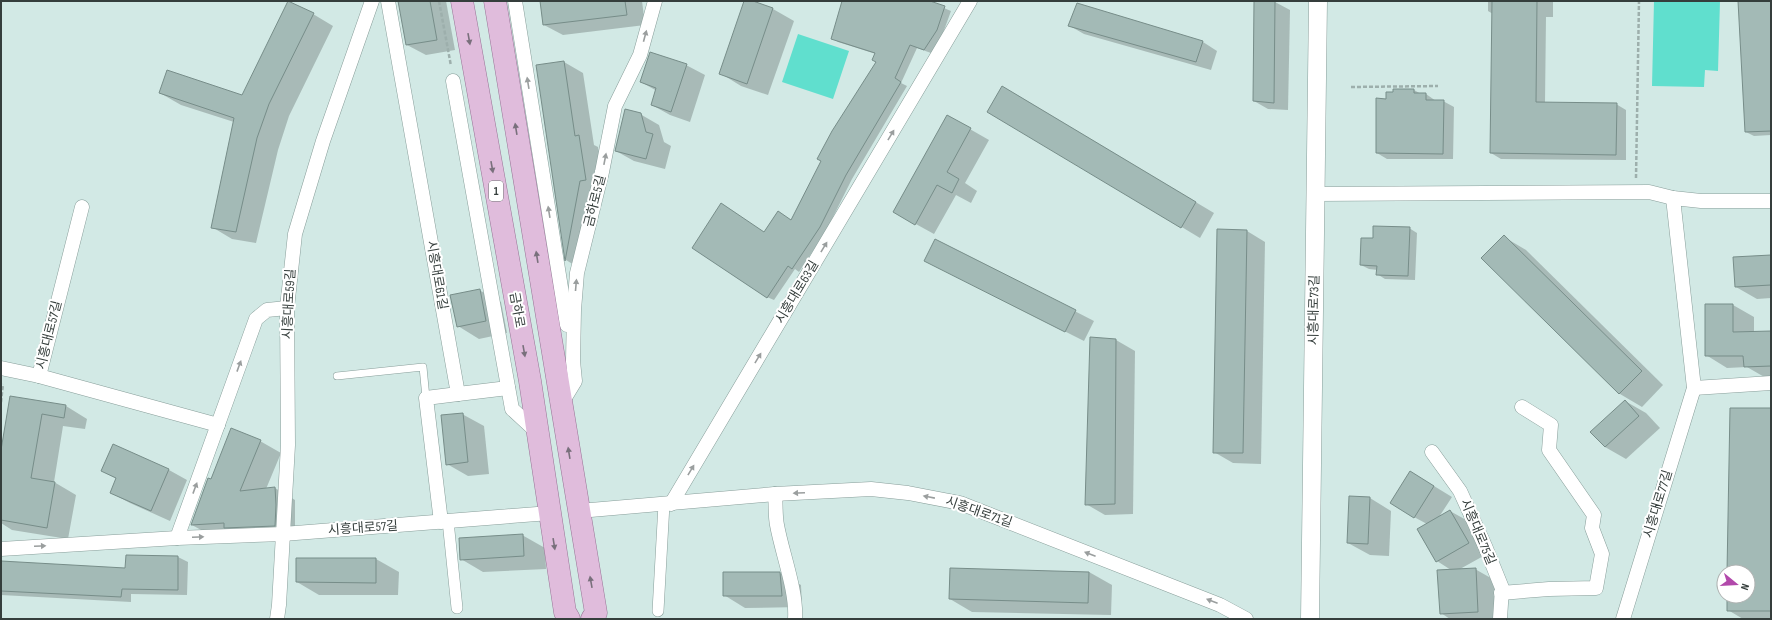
<svg xmlns="http://www.w3.org/2000/svg" width="1772" height="620" viewBox="0 0 1772 620" font-family="'Sofia Sans Condensed','Noto Sans KR',sans-serif">
  <style>
    .green { fill: #60dfce }
    .shadow { fill: #0003 }
    .building { fill: #a3bab6; stroke: #778d89 }
    .lines { fill: none; stroke-linecap: round; stroke-linejoin: round }
    .service-casing { stroke: #889e9a; stroke-width: 8 }
    .pedestrian-casing { stroke: #889e9a; stroke-width: 12 }
    .minor-casing { stroke: #889e9a; stroke-width: 15 }
    .tertiary-casing { stroke: #889e9a; stroke-width: 19 }
    .primary-casing { stroke: #977395; stroke-width: 23 }
    .path { stroke: #9dafac; stroke-width: 2.5; stroke-dasharray: 4 2; stroke-linecap: butt }
    .service { stroke: #fff; stroke-width: 7 }
    .pedestrian { stroke: #fff; stroke-width: 11 }
    .minor { stroke: #fff; stroke-width: 14 }
    .tertiary { stroke: #fff; stroke-width: 18 }
    .primary { stroke: #e0bcdc; stroke-width: 22 }
    .oneway { fill: #9a9e9e }
    .oneway2 { fill: #79707c }
    .labels { text-anchor: middle; dominant-baseline: central; stroke-width: 4; stroke-linejoin: round; paint-order: stroke }
    .shield { fill: #fff; stroke: #727876; stroke-width: 1 }
    .shield-label { font-size: 12px; font-weight: bold; fill: #353e3c }
    .street-label { font-size: 13px; fill: #353e3c; stroke: #fff }
  </style>
  <rect width="100%" height="100%" fill="#d2e9e5"/>
  <g class="green">
    <polygon points="1654,1 1720,1 1718,71 1705,70 1704,87 1652,86"/>
    <polygon points="798,34 849,51 833,99 782,82"/>
  </g>
  <g class="shadow">
    <polygon points="399,1 446,1 455,50 426,55 407,45"/>
    <polygon points="541,1 642,1 645,25 563,35 544,25"/>
    <polygon points="745,1 750,1 773,9 794,21 768,95 741,86 720,73"/>
    <polygon points="844,1 927,1 951,11 943,33 931,53 917,48 901,83 907,86 852,179 826,231 799,272 795,269 774,300 767,297 765,233 792,221 877,62 876,54 838,42 832,38"/>
    <polygon points="1488,1 1553,1 1553,17 1546,17 1545,103 1616,104 1626,110 1626,160 1501,159 1491,153 1493,14 1488,11"/>
    <polygon points="1739,1 1771,1 1771,135 1754,136 1746,132"/>
    <polygon points="1255,2 1275,2 1290,10 1288,110 1268,109 1254,101"/>
    <polygon points="1077,4 1203,42 1217,51 1211,70 1084,34 1070,26"/>
    <polygon points="313,14 333,26 289,116 278,150 256,243 232,239 212,227 234,122 181,105 160,93 243,96"/>
    <polygon points="564,62 583,73 594,145 598,147 605,191 599,192 584,271 566,260 537,66"/>
    <polygon points="686,65 705,75 690,122 670,115 652,105 657,91 641,82"/>
    <polygon points="1414,90 1421,94 1426,94 1436,101 1443,101 1454,107 1453,159 1387,159 1377,153 1387,100 1394,93"/>
    <polygon points="1021,98 1214,213 1200,238 989,111"/>
    <polygon points="640,114 659,125 664,142 671,146 665,169 634,161 616,151"/>
    <polygon points="947,116 989,140 965,183 977,191 971,203 956,195 934,234 894,212"/>
    <polygon points="1409,228 1417,233 1415,280 1385,279 1377,274 1378,270 1369,269 1361,265 1374,239"/>
    <polygon points="1247,231 1265,242 1261,464 1233,463 1214,452"/>
    <polygon points="1504,237 1526,250 1663,385 1642,407 1620,394 1482,258"/>
    <polygon points="936,240 1094,321 1084,341 925,261"/>
    <polygon points="1771,256 1771,298 1757,299 1736,287"/>
    <polygon points="479,290 501,302 507,333 479,339 458,326"/>
    <polygon points="1733,305 1754,317 1754,332 1771,332 1771,378 1766,378 1747,367 1727,368 1706,355"/>
    <polygon points="1116,340 1135,351 1133,514 1105,515 1086,504"/>
    <polygon points="11,397 66,406 87,419 85,429 63,426 54,482 76,495 68,539 12,530 1,523 1,456"/>
    <polygon points="1625,401 1646,413 1660,428 1626,459 1605,447"/>
    <polygon points="1771,409 1771,619 1743,619 1728,610 1728,596 1748,596 1748,572 1728,572"/>
    <polygon points="462,414 484,426 489,474 468,476 447,464"/>
    <polygon points="260,441 281,453 266,489 275,488 295,500 295,537 212,536 192,525 212,480"/>
    <polygon points="169,470 187,480 170,521 130,503 111,493 117,479 102,471"/>
    <polygon points="1429,483 1452,497 1439,517 1450,511 1468,521 1487,554 1460,569 1475,569 1496,581 1498,619 1450,619 1441,613 1451,570 1437,561 1427,524 1414,517"/>
    <polygon points="1350,497 1370,498 1391,511 1389,556 1370,555 1348,543"/>
    <polygon points="522,535 545,548 546,569 483,572 461,559"/>
    <polygon points="127,556 178,557 188,562 187,595 131,594 131,602 1,595 1,562 126,569"/>
    <polygon points="297,559 376,559 399,572 398,595 319,595 297,582"/>
    <polygon points="951,569 1089,572 1112,585 1111,615 972,612 950,599"/>
    <polygon points="780,573 801,585 802,607 745,608 724,595"/>
  </g>
  <g class="building">
    <polygon points="288,1 314,13 269,104 257,138 236,232 211,228 234,118 159,93 167,70 242,95"/>
    <polygon points="398,1 430,1 437,40 406,45"/>
    <polygon points="540,1 625,1 627,15 543,25"/>
    <polygon points="744,1 753,1 773,8 747,84 719,74"/>
    <polygon points="842,1 930,1 945,6 937,30 924,50 910,45 895,78 901,82 846,175 820,227 792,269 788,266 767,298 692,248 721,203 764,232 778,211 791,220 821,161 817,159 832,131 876,62 872,60 875,53 831,39"/>
    <polygon points="1254,1 1275,1 1274,103 1253,101"/>
    <polygon points="1492,1 1537,1 1536,102 1617,103 1616,155 1490,153"/>
    <polygon points="1738,1 1771,1 1771,131 1745,132"/>
    <polygon points="1077,3 1203,41 1196,62 1068,26"/>
    <polygon points="650,52 687,64 671,112 651,105 656,88 640,82"/>
    <polygon points="564,61 575,136 579,135 586,180 580,181 565,261 536,65"/>
    <polygon points="1002,86 1196,202 1181,228 987,112"/>
    <polygon points="1393,89 1414,89 1414,93 1426,93 1426,100 1444,100 1443,154 1376,153 1376,98 1386,99 1386,92 1393,92"/>
    <polygon points="625,109 641,113 646,132 653,134 646,159 615,151"/>
    <polygon points="947,115 971,128 947,172 959,179 952,193 937,185 915,225 893,212"/>
    <polygon points="1373,226 1410,227 1408,276 1376,275 1377,266 1360,265 1361,238 1373,238"/>
    <polygon points="1217,229 1247,230 1243,453 1213,453"/>
    <polygon points="1504,235 1642,371 1619,394 1481,258"/>
    <polygon points="935,239 1076,310 1065,332 924,261"/>
    <polygon points="1771,255 1771,285 1735,287 1733,257"/>
    <polygon points="480,289 486,321 457,327 450,295"/>
    <polygon points="1705,304 1733,304 1733,332 1771,331 1771,366 1744,367 1743,356 1705,356"/>
    <polygon points="1090,337 1116,339 1115,504 1085,505"/>
    <polygon points="10,396 66,405 64,418 42,414 31,478 55,482 47,528 1,520 1,450"/>
    <polygon points="1625,400 1639,416 1605,447 1590,432"/>
    <polygon points="1730,408 1771,408 1771,611 1727,611 1727,596 1748,596 1748,572 1727,572"/>
    <polygon points="463,413 468,462 446,465 441,415"/>
    <polygon points="231,428 261,440 240,491 275,487 276,505 275,526 224,528 224,523 191,525 208,478 211,479"/>
    <polygon points="113,444 169,469 151,511 110,493 116,478 101,471"/>
    <polygon points="1410,471 1434,486 1414,518 1390,503"/>
    <polygon points="1349,496 1370,497 1368,544 1347,543"/>
    <polygon points="1450,510 1469,543 1436,562 1417,529"/>
    <polygon points="523,534 524,556 460,560 459,538"/>
    <polygon points="126,555 178,556 178,590 122,589 121,597 1,591 1,561 125,568"/>
    <polygon points="296,558 376,558 376,583 296,582"/>
    <polygon points="950,568 1089,572 1088,603 949,599"/>
    <polygon points="1476,568 1478,612 1440,614 1437,570"/>
    <polygon points="723,572 780,572 782,596 723,596"/>
  </g>
  <g class="lines">
    <g class="service-casing">
      <polyline id="service" points="337,376 423,367 426,398"/>
    </g>
    <g class="pedestrian-casing">
      <g id="pedestrian">
        <polyline points="448,521 457,608"/>
        <polyline points="658,611 664,504"/>
      </g>
    </g>
    <g class="minor-casing">
      <g id="minor">
        <polyline points="388,1 458,394 426,398 441,522"/>
        <polyline points="515,1 567,325"/>
        <polyline points="453,81 512,409 537,432"/>
        <polyline points="1315,194 1649,192 1673,198 1701,201 1771,201"/>
        <polyline points="1,368 39,376 218,425"/>
        <polyline points="39,376 82,207"/>
        <polyline points="1694,388 1771,383"/>
        <polyline points="458,394 508,388"/>
        <polyline points="561,404 575,381 573,361 574,310 577,273 602,172 615,106 640,55 655,1"/>
        <polyline points="1432,452 1460,491 1485,546 1502,588 1500,619"/>
        <path d="M775,494c1,10 0,21 2,31 5,28 20,66 18,94"/>
        <polyline points="671,504 970,1"/>
        <polyline points="579,511 775,494 871,489 908,493 960,503 1220,605 1246,619"/>
        <polyline points="177,538 256,319 267,310 287,308"/>
        <polyline points="1,549 177,538 283,534 550,513"/>
        <polyline points="1501,593 1549,589 1596,588 1602,554 1592,528 1594,515 1549,450 1551,425 1522,407"/>
        <polyline points="277,619 279,605 288,445 287,308 295,234 323,141 372,1"/>
        <polyline points="1623,619 1694,388 1673,198"/>
      </g>
    </g>
    <g class="tertiary-casing">
      <polyline id="tertiary" points="1310,619 1318,1"/>
    </g>
    <g class="primary-casing">
      <g id="primary">
        <polyline points="462,1 530,381 565,612 569,619"/>
        <polyline points="495,1 596,613 592,619"/>
      </g>
    </g>
    <g class="path">
      <polyline points="439,1 451,66"/>
      <polyline points="1351,87 1438,86"/>
      <polyline points="1636,178 1639,1"/>
      <polyline points="1,402 3,384"/>
    </g>
    <use href="#service" class="service"/>
    <use href="#pedestrian" class="pedestrian"/>
    <use href="#minor" class="minor"/>
    <use href="#tertiary" class="tertiary"/>
    <use href="#primary" class="primary"/>
  </g>
  <defs><path id="oneway-solid" d="M-6-.8H1V-3.2L6.5 0L1 3.2V.8H-6Z"/></defs>
  <g class="oneway">
    <use href="#oneway-solid" transform="translate(645 36) rotate(-75)"/>
    <use href="#oneway-solid" transform="translate(528 83) rotate(-99)"/>
    <use href="#oneway-solid" transform="translate(891 135) rotate(-59)"/>
    <use href="#oneway-solid" transform="translate(605 159) rotate(-79)"/>
    <use href="#oneway-solid" transform="translate(549 212) rotate(-99)"/>
    <use href="#oneway-solid" transform="translate(824 247) rotate(-59)"/>
    <use href="#oneway-solid" transform="translate(576 285) rotate(-85)"/>
    <use href="#oneway-solid" transform="translate(758 358) rotate(-59)"/>
    <use href="#oneway-solid" transform="translate(239 366) rotate(-70)"/>
    <use href="#oneway-solid" transform="translate(691 470) rotate(-59)"/>
    <use href="#oneway-solid" transform="translate(195 488) rotate(-70)"/>
    <use href="#oneway-solid" transform="translate(799 493) rotate(177)"/>
    <use href="#oneway-solid" transform="translate(929 497) rotate(-169)"/>
    <use href="#oneway-solid" transform="translate(198 537) rotate(-2)"/>
    <use href="#oneway-solid" transform="translate(40 546) rotate(-3)"/>
    <use href="#oneway-solid" transform="translate(1090 554) rotate(-159)"/>
    <use href="#oneway-solid" transform="translate(1212 601) rotate(-159)"/>
  </g>
  <g class="oneway2">
    <use href="#oneway-solid" transform="translate(469 39) rotate(80)"/>
    <use href="#oneway-solid" transform="translate(516 129) rotate(-99)"/>
    <use href="#oneway-solid" transform="translate(492 167) rotate(80)"/>
    <use href="#oneway-solid" transform="translate(537 257) rotate(-99)"/>
    <use href="#oneway-solid" transform="translate(524 351) rotate(80)"/>
    <use href="#oneway-solid" transform="translate(569 453) rotate(-99)"/>
    <use href="#oneway-solid" transform="translate(554 544) rotate(81)"/>
    <use href="#oneway-solid" transform="translate(591 582) rotate(-100)"/>
  </g>
  <g class="labels">
    <rect class="shield" x="489" y="181" width="14" height="20" rx="3"/>
    <g class="shield-label">
      <text x="496" y="191">1</text>
    </g>
    <g class="street-label">
      <text transform="translate(595 201) rotate(-76)">금하로5길</text>
      <text transform="translate(437 275) rotate(80)">시흥대로61길</text>
      <text transform="translate(797 292) rotate(-59)">시흥대로63길</text>
      <text transform="translate(289 304) rotate(-87)">시흥대로59길</text>
      <text transform="translate(517 310) rotate(80)">금하로</text>
      <text transform="translate(1314 310) rotate(-89)">시흥대로73길</text>
      <text transform="translate(49 335) rotate(-76)">시흥대로57길</text>
      <text transform="translate(1658 504) rotate(-73)">시흥대로77길</text>
      <text transform="translate(979 512) rotate(19)">시흥대로71길</text>
      <text transform="translate(363 528) rotate(-4)">시흥대로57길</text>
      <text transform="translate(1478 532) rotate(67)">시흥대로75길</text>
    </g>
  </g>
  <rect width="1772" height="620" fill="none" stroke="#353e3c" stroke-width="4"/>
  <g transform="translate(1736 584) rotate(108)"><circle r="19" fill="#ffffff" stroke="#aeb2b1"/>
  <path d="M0-3L7 15L0 10L-7 15Z" fill="#b249ab"/>
  <text y="-6" font-size="11" font-weight="bold" text-anchor="middle" fill="#353e3c">N</text>
  </g>
</svg>
